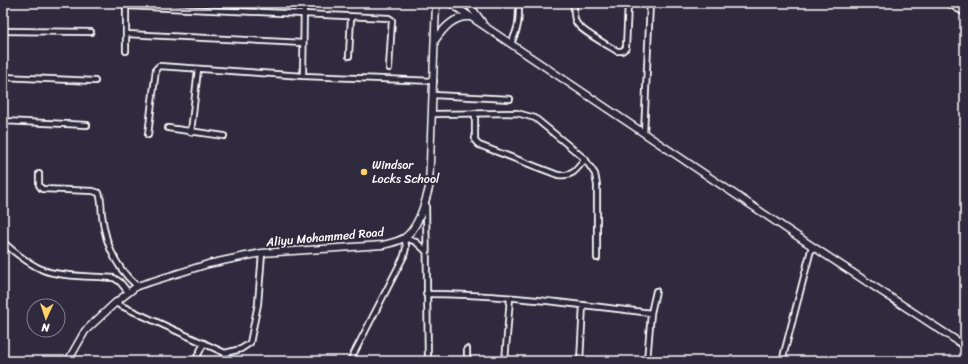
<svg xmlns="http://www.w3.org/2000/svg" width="968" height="364" viewBox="0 0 968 364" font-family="Sriracha,sans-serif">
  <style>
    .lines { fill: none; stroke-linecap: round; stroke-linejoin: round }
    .street-casing { stroke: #fff; stroke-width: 8 }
    .secondary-casing { stroke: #fff; stroke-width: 9 }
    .street { stroke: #2f2a3d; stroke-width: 4.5 }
    .secondary { stroke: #2f2a3d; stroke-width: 6 }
    .poi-dot { fill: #ffd166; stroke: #2f2a3d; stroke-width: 1.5 }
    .labels { text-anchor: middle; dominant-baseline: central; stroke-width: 4; stroke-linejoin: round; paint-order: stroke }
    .poi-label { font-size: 12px; fill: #fff; stroke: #2f2a3d; text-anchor: start }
    .street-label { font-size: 12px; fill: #fff; stroke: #2f2a3d }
  </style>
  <rect width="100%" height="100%" fill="#2f2a3d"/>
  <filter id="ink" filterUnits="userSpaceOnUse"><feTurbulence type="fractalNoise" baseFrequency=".025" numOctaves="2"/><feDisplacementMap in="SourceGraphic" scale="8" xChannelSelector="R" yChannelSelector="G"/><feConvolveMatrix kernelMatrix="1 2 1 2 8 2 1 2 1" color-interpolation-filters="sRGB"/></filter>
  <g filter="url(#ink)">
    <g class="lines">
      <g class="street-casing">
        <g id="street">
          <path d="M574,3c0,7 -1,13 2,19 3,8 33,24 41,29h5l4,-3 2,-45"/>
          <polyline points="947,3 965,13"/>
          <polyline points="126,6 389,18 392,20 389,68"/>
          <polyline points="3,31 91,32"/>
          <polyline points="126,34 303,43"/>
          <path d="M511,43c8,-15 8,-23 8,-40"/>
          <polyline points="126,51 126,3"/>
          <polyline points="349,56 351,17"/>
          <polyline points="303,76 304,3"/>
          <polyline points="3,77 95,81"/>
          <polyline points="433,95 510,99"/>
          <path d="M475,113v28l4,4 79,30c15,2 18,-5 27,-16"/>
          <polyline points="433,114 517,113 535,118 585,159 595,174 597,185 597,258"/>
          <polyline points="3,121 87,125"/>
          <polyline points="168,128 224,136"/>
          <polyline points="191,132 198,69"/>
          <polyline points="644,133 650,3"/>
          <polyline points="148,135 156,69 159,66 303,76 434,81"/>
          <path d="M39,174v11l3,4 51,2 6,2c3,8 2,14 3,22 3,28 14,53 35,71"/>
          <polyline points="426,204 428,361"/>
          <polyline points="405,238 416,242 426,251"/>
          <path d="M3,242c12,11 24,21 40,28 17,7 51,6 71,8l6,4 8,10"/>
          <path d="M426,294c75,0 150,10 225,19l5,-22"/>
          <polyline points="115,303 225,353 241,349 250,343 258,304 262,253"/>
          <polyline points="195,361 204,343"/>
          <polyline points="351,361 352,357 404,256 406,248 405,238"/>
          <polyline points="467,361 467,349"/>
          <polyline points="505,361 510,298"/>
          <polyline points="580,361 583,305"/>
          <polyline points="647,361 651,313"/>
          <polyline points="782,361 812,246"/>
        </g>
      </g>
      <g class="secondary-casing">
        <g id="secondary">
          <polyline points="450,3 812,246 965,346"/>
          <polyline points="468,3 482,22"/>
          <path d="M436,39c8,-11 18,-23 33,-22"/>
          <path d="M68,361l17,-30 30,-28 22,-17 71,-22 33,-7 21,-4 121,-8c7,-2 14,-3 21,-7 14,-9 21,-35 25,-50l7,-185"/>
        </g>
      </g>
      <use href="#street" class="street"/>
      <use href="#secondary" class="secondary"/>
    </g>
  </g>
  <circle class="poi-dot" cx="364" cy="172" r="4"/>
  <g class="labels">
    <g class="poi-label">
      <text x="372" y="165">Windsor<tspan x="372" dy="14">Locks School</tspan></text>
    </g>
    <g class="street-label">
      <text transform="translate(325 237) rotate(-5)">Aliyu Mohammed Road</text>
    </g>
  </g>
  <rect width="968" height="364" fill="none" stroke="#2f2a3d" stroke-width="16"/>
  <rect x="8" y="8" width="952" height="348" fill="none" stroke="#fff" stroke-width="1.5" filter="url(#ink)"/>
  <g transform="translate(46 318) rotate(183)"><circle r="19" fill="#2f2a3d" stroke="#827f8b"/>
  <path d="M0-3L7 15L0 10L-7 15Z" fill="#ffd166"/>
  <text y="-6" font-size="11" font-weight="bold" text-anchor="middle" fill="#ffffff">N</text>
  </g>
</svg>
